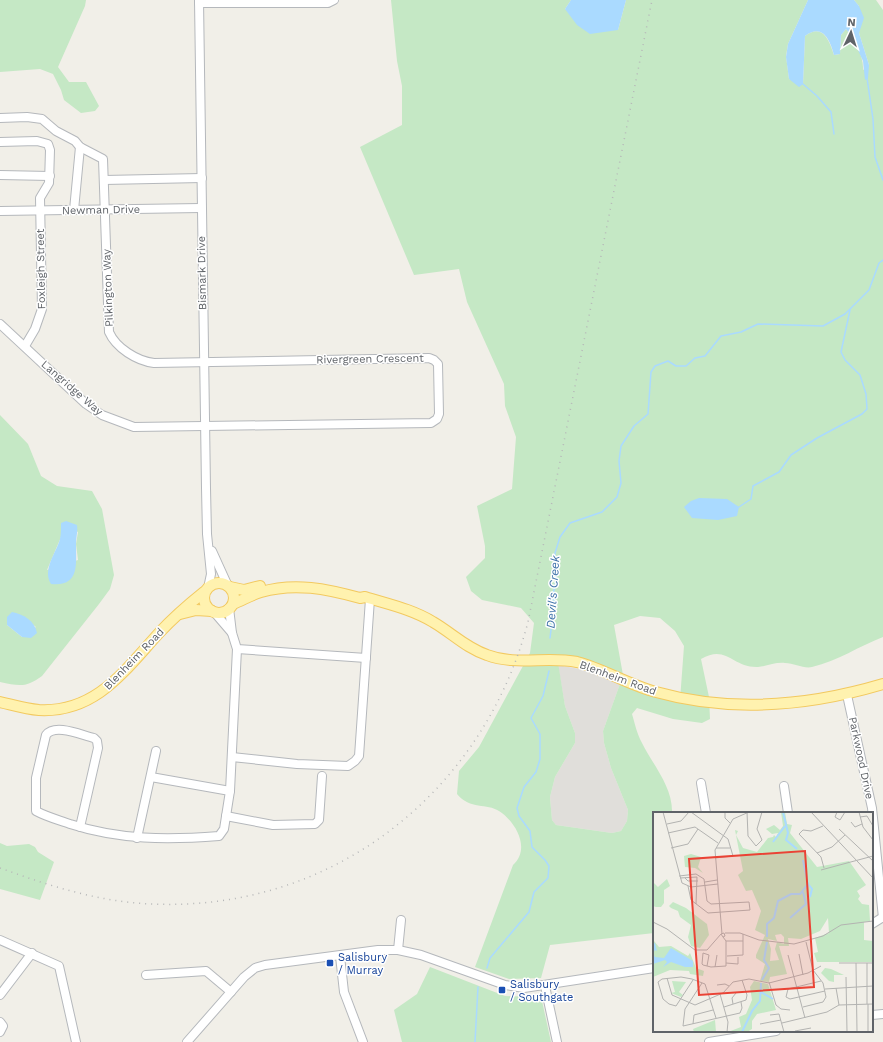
<svg xmlns="http://www.w3.org/2000/svg" width="883" height="1042" viewBox="0 0 883 1042" font-family="'Work Sans',sans-serif">
  <style>
    .industrial { fill: #e0deda }
    .green { fill: #c5e8c5; fill-rule: evenodd }
    .water { fill: #aadaff }
    .lines { fill: none; stroke-linecap: round; stroke-linejoin: round }
    .stream { stroke: #aadaff; stroke-width: 1.5 }
    .minor-casing { stroke: #b5b8bc; stroke-width: 10 }
    .major-casing { stroke: #f2c960; stroke-width: 12 }
    .minor { stroke: #fff; stroke-width: 8 }
    .major { stroke: #fff2af; stroke-width: 10 }
    .rail { stroke: #b6b7b8; stroke-width: 1.5; stroke-dasharray: 1 5; stroke-linecap: butt }
    .transit-dot { fill: #1a4fb4; stroke: #fff; stroke-width: 1.5 }
    .labels { text-anchor: middle; dominant-baseline: central; stroke-width: 3; stroke-linejoin: round; paint-order: stroke }
    .street-label { font-size: 11px; fill: #5f6368; stroke: #fff }
    .transit-label { font-size: 11px; fill: #164399; stroke: #fff; text-anchor: start }
    .water-label { font-size: 12px; font-style: italic; fill: #4174aa; stroke: #fff }
    .inset-river { fill: none; stroke: #aadaff; stroke-width: 2 }
    .inset-road { fill: none; stroke: #b3b3b1; stroke-width: 1 }
    .view { fill: #ea4335; fill-opacity: 0.15; stroke: #ea4335; stroke-width: 2 }
    .inset-edge { fill: none; stroke: #5f6368; stroke-width: 2 }
  </style>
  <rect width="100%" height="100%" fill="#f1efe8"/>
  <polygon class="industrial" points="558,665 590,671 621,681 603,731 604,743 611,768 628,810 627,821 621,831 612,833 556,825 552,820 550,797 555,777 575,743 575,733 565,706"/>
  <g class="green">
    <polygon points="0,0 86,0 85,6 58,67 69,82 86,82 99,106 95,111 81,113 64,100 61,90 53,74 40,69 0,72"/>
    <path d="M391,0h180l-6,9 53,21 8,-30h182l-20,44 -2,12 3,23 14,5 2,-48c17,-13 24,3 29,19l6,-1 1,-19 5,-6c9,11 18,28 17,41l6,-5 -10,-32v-27l-5,-6h22l7,10v627c-24,9 -45,24 -71,30 -8,2 -18,-4 -27,-4 -9,-1 -18,3 -27,4 -26,1 -31,-23 -57,-8l8,38 1,22 -8,4 -29,-4 -36,-11 -5,6c3,10 5,20 10,29 11,22 31,44 30,70h-18v120l-104,12 -9,33 -32,1 -34,-12 38,-102c18,-16 3,-43 -14,-54 -12,-8 -29,-1 -42,-17l2,-23 20,-24 51,-94 4,-30 -13,-15 -39,-8 -11,-9 -5,-14 19,-19v-12l-8,-40 35,-17 4,-52 -11,-31 -1,-22 -37,-82 -8,-33 -45,6 -54,-128 42,-22v-39l-5,-25zM640,616l20,2 15,13 9,15 -4,54 -59,-19 -18,50 1,12 7,25 17,42 -1,11 -6,10 -9,2 -56,-8 -4,-5 -2,-23 5,-20 20,-34v-10l-10,-27 -8,-50c28,1 42,7 66,19l-9,-50z"/>
    <path d="M0,415l28,29 13,32 16,10 35,5 10,18 12,66 -4,14 -11,15 -57,72c-16,12 -23,10 -42,6zM61,523l17,9 -2,12 2,16 -31,10 14,-33zM31,623l5,4 -14,10 -15,-12z"/>
    <polygon points="0,843 7,846 29,844 35,847 38,852 54,862 40,900 0,889"/>
    <polygon points="430,967 505,996 535,997 542,1001 551,1042 402,1042 394,1010 417,994"/>
  </g>
  <g class="water">
    <polygon points="571,0 626,0 618,30 590,34 577,25 565,9"/>
    <path d="M808,0h46l5,6 5,12 -5,15 10,32 -1,13 -3,2 -2,-19 -11,-24 -6,-8 -5,6 -1,19 -6,1c-4,-16 -12,-32 -29,-19l-2,48 -4,3 -10,-8 -3,-22 2,-13z"/>
    <polygon points="699,498 727,499 739,507 737,516 718,520 692,518 684,507 691,501"/>
    <path d="M66,521l11,4c1,7 -1,12 -1,19 0,20 4,43 -25,40 -9,-14 5,-31 9,-45 1,-5 1,-10 1,-16z"/>
    <path d="M12,612c11,2 23,9 25,21l-6,5 -9,-1 -15,-12v-8z"/>
  </g>
  <g class="lines">
    <g class="stream">
      <polyline points="867,78 873,119 875,157 883,180"/>
      <polyline points="803,84 817,96 831,112 834,134"/>
      <polyline points="739,507 751,499 753,486 779,472 791,455 817,438 862,414 867,409 866,394 860,375 845,360 841,352 850,310"/>
      <polyline points="550,638 554,605 553,594 556,581 555,553 560,537 570,523 602,512 617,497 621,483 619,461 621,446 634,426 648,414 651,372 655,366 668,361 676,366 686,366 695,358 705,356 721,336 741,332 758,324 823,326 845,314 869,290 879,263 883,260"/>
      <polyline points="487,968 490,958 529,912 534,892 548,878 549,866 545,860 532,847 530,831 519,816 517,808 524,787 536,772 540,759 540,734 531,718 543,696 549,671"/>
      <polyline points="475,1042 478,987"/>
    </g>
    <g class="minor-casing">
      <g id="minor">
        <polyline points="199,0 206,488 207,534 211,574 208,588"/>
        <polyline points="199,3 328,3 334,0"/>
        <path d="M0,118l27,-1 15,2 14,12 19,10 5,6 23,12 6,173c7,16 28,29 45,31l275,-5 5,2 4,4 1,50 -2,5 -6,4 -297,4 -32,-12 -16,-11 -86,-80"/>
        <polyline points="0,142 37,141 48,144 50,150 49,183 40,198 42,309 35,329 25,346"/>
        <polyline points="0,175 50,176"/>
        <polyline points="104,180 202,178"/>
        <polyline points="74,210 80,147"/>
        <polyline points="0,211 201,208"/>
        <polyline points="212,551 227,584"/>
        <polyline points="229,608 232,633 237,649 366,658"/>
        <polyline points="214,612 232,633"/>
        <polyline points="847,695 872,808 883,918"/>
        <polyline points="232,757 297,764 348,766 355,761 359,756 370,599"/>
        <polyline points="151,777 230,791"/>
        <polyline points="701,783 706,813"/>
        <polyline points="784,786 788,813"/>
        <polyline points="226,816 273,825 315,824 319,820 322,776"/>
        <path d="M80,827l18,-79 -1,-7 -3,-3c-13,-3 -39,-15 -48,-3l-10,43v33c11,6 23,9 34,13 50,16 97,16 149,12l5,-7 6,-38 7,-142"/>
        <polyline points="137,838 156,751"/>
        <polyline points="872,924 883,917"/>
        <polyline points="0,940 59,966 76,1042"/>
        <polyline points="398,950 401,920"/>
        <polyline points="340,956 344,992 363,1042"/>
        <polyline points="146,975 206,971 231,992"/>
        <polyline points="545,986 557,1042"/>
        <polyline points="0,995 32,953"/>
        <polyline points="872,1015 883,1014"/>
        <polyline points="0,1022 3,1026 0,1032"/>
        <polyline points="187,1042 244,977 255,968 265,965 378,950 398,950 421,955 505,985 524,988 654,968"/>
        <polyline points="709,1042 776,1031"/>
      </g>
    </g>
    <g class="major-casing">
      <g id="major">
        <circle cx="219" cy="598" r="15"/>
        <polyline points="230,587 244,590 260,586"/>
        <path d="M233,604c10,-4 18,-9 28,-12 34,-10 66,-3 99,6l5,-1c22,7 47,12 68,25 19,11 33,26 54,33 29,11 60,1 90,7 27,7 52,23 79,30 75,21 153,14 227,-8"/>
        <polyline points="180,614 196,610 212,611"/>
        <path d="M0,702c13,3 26,7 39,8 57,3 86,-40 120,-77 13,-14 30,-29 45,-41"/>
      </g>
    </g>
    <use href="#minor" class="minor"/>
    <use href="#major" class="major"/>
    <path class="rail" d="M0,868c50,18 99,34 152,36 180,8 331,-111 376,-282l124,-622"/>
  </g>
  <g class="transit-dot">
    <rect x="326" y="959" width="8" height="8" rx="2"/>
    <rect x="498" y="986" width="8" height="8" rx="2"/>
  </g>
  <g class="labels">
    <g class="street-label">
      <text transform="translate(101 210) rotate(-1)">Newman Drive</text>
      <text transform="translate(41 269) rotate(-91)">Foxleigh Street</text>
      <text transform="translate(202 273) rotate(-91)">Bismark Drive</text>
      <text transform="translate(108 288) rotate(-92)">Pilkington Way</text>
      <text transform="translate(370 359) rotate(-1)">Rivergreen Crescent</text>
      <text transform="translate(72 388) rotate(41)">Langridge Way</text>
      <text transform="translate(134 659) rotate(-46)">Blenheim Road</text>
      <text transform="translate(618 678) rotate(20)">Blenheim Road</text>
      <text transform="translate(861 758) rotate(78)">Parkwood Drive</text>
    </g>
    <g class="transit-label">
      <text x="338" y="957">Salisbury<tspan x="338" dy="13">/ Murray</tspan></text>
      <text x="510" y="984">Salisbury<tspan x="510" dy="13">/ Southgate</tspan></text>
    </g>
    <g class="water-label">
      <text transform="translate(553 592) rotate(-86)">Devil's Creek</text>
    </g>
  </g>
  <g transform="translate(653 812)">
    <rect width="220" height="220" fill="#f1efe8"/>
    <path d="M128,0h4l2,12 5,1 -2,8 27,34 32,-6 17,24 -9,6 3,5 -2,3 4,5 7,1 1,16 -30,5 24,-4v18l9,1v21h-56l-3,-9 4,-1 -3,-14 14,-5 -1,-15 -8,13 -19,8 -13,-1 1,8h-10l8,28 -17,3 -1,5 -9,-1 5,-17 -9,-6v-3l9,-20 -10,-5 6,-19 -9,-21 -6,1 -8,-16 5,-4 -8,-41 3,1 -2,4 7,13 14,4 11,-14 5,-1 1,-2 2,2 2,-4 -6,1 -6,-5 8,-4 6,5 3,-4zM128,122l3,3v7l-7,-2 -2,7 4,11 -9,1 1,-12 -3,-10 9,2 -2,-6zM38,42l10,3 -3,10 5,6 -8,-5 -10,-1 -1,-11zM14,67l3,7 -6,4v13l-3,4h-5l-3,-1v-24l5,5zM20,90l13,6 21,16 2,11 -9,13 -9,-2 -3,-9 3,-12 -11,-8 -2,-6 -7,-3 -2,-2zM1,129l5,6 12,-1 17,10 2,-3 6,15 8,3 -1,5 -13,-2 -1,-3 -19,-1 -17,7zM172,156l6,1 13,6h-10v7l-5,-1 -8,-8zM19,169l14,1 -7,10 4,3 -2,2 -10,-4 4,-1zM101,169l14,3 8,26 -19,4 -5,7v8l-5,3h-19l13,-5 -2,-10 7,-3 6,-14 -2,-13zM62,208l1,12h-22l-1,-3z" fill="#c5e8c5" fill-rule="evenodd"/>
    <path d="M2,131l2,8 -2,-1 -2,3 2,4 9,1 7,-10 22,13v6h-8l-14,-5 -8,5 4,-5 -2,-2 -12,4v-20z" fill="#aadaff"/>
    <path class="inset-river" d="M130,0l5,21 -2,7 11,9M120,30l12,-16M156,73l3,4 -2,8M137,106l16,-14 -3,-12M114,125v-13l7,-6 4,-17 13,-7h9l8,-10 -5,-24M109,168l7,-12 -5,-8 3,-18M108,180l12,7M89,220l10,-21 8,-10 1,-18"/>
    <path class="inset-road" d="M10,0l19,71 9,4 27,-3M38,0l37,27 5,17 -18,2M72,0v6l5,5M94,0l1,24 8,10 6,-6 -5,-11 5,-17M158,0l62,66M184,0l-2,5 5,3 5,-8M206,0l4,15 10,13M207,5l7,-1 6,10M198,10l4,5 7,-3M14,12l14,-3 8,-9M170,14l-12,5 -8,-1 -4,4 22,23 3,11M186,17l34,32M15,21l27,-6 23,16M18,36l17,-4 10,-15M63,36h14M164,41l15,-6 13,-12M168,58l52,-14M26,64l17,-2 8,5 3,22 4,3 38,-2 1,8 -42,3 -17,-13 -3,-14M27,66l17,-1 -1,27M32,66l3,3h10M52,70l12,-2M0,110l14,7 28,21h12l14,-16M71,121l1,3 -2,1 -2,-3zM72,121h15l19,7 35,4 29,-8 18,-11 32,-4M69,122l-7,-84 18,-31 16,-7M70,125l3,4h17M146,142l4,21M135,143l17,63M74,144l16,-1v-21M73,151l12,1v-7M186,151h34M203,151l1,69M214,151v41M54,154l2,-11 -6,-2 -1,11 1,1 8,2 15,-1v-25M62,155l2,-12M193,165l1,55M14,166l5,17 23,10 28,-12 10,-11 16,-3 20,4 39,-10 13,-7M40,168l-17,26 -7,-2 -6,-5 -5,-17 4,-3 19,-2 11,2 13,5 11,34M168,169l-33,8 -2,8 4,2 35,-8M116,170l7,23 5,4 9,1M49,171l-17,26 -2,17 57,-13 2,-5 -1,-6M64,173l8,-1 4,2M183,176l3,17M172,177l48,-3M67,182l8,28 -1,10M80,192l-1,-6 4,-5M71,195l22,-7 1,-5 -5,-15M150,195l20,-5 3,-5 -3,-14 -10,-13 -7,-28M117,203l9,-1 5,18M129,211l45,-11 12,-7 34,-1M40,212l1,-9 19,-5M107,212l21,-4M142,219l16,-3M215,220v-28"/>
    <path class="view" d="M152,39l9,136 -115,8 -10,-136z"/>
    <rect width="220" height="220" class="inset-edge"/>
  </g>
  <g transform="translate(851 32) rotate(4)" stroke="#ffffff" stroke-width="3" paint-order="stroke">
  <path d="M0-3L7 15L0 10L-7 15Z" fill="#5f6368"/>
  <text y="-6" font-size="11" font-weight="bold" text-anchor="middle" fill="#5f6368">N</text>
  </g>
</svg>
